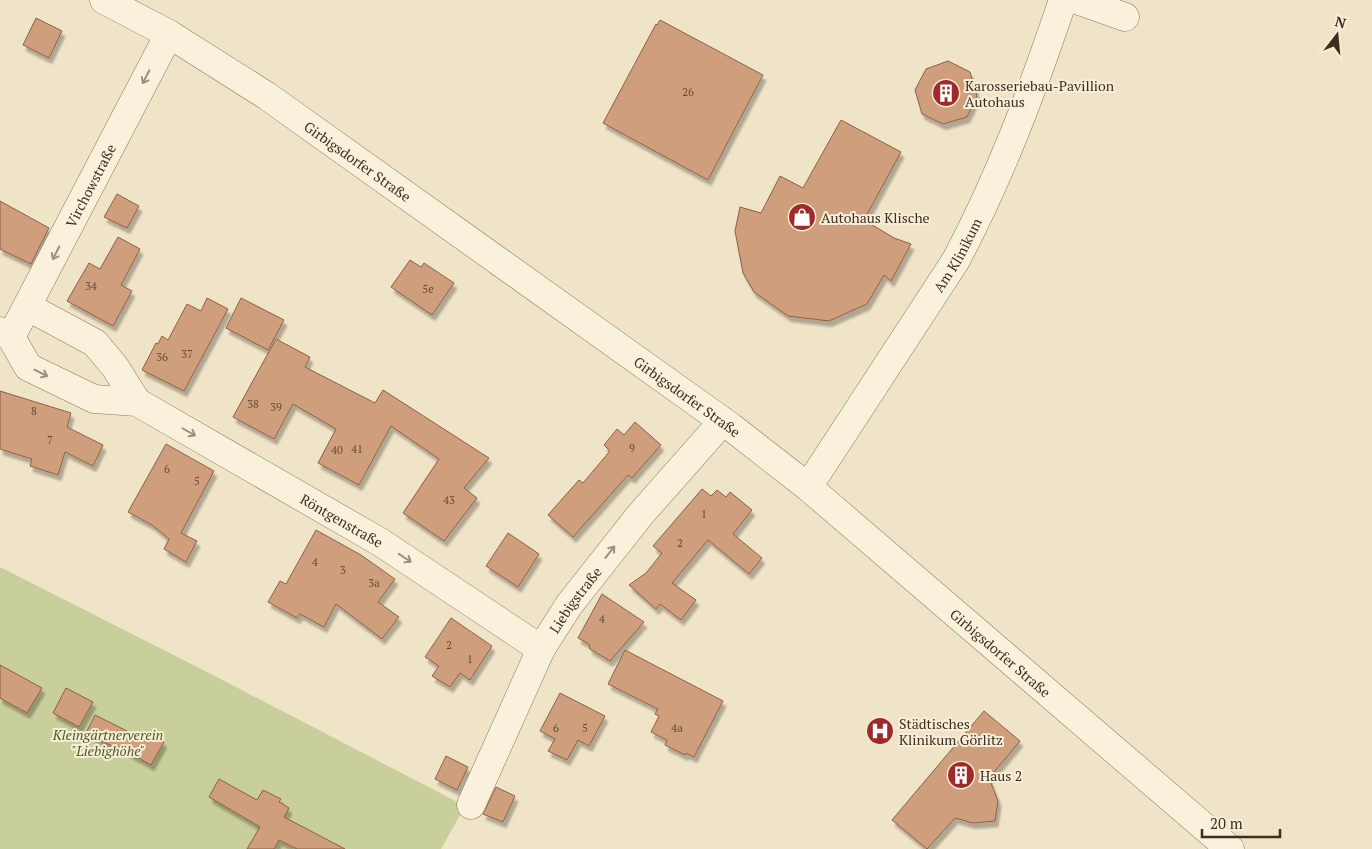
<svg xmlns="http://www.w3.org/2000/svg" width="1372" height="849" viewBox="0 0 1372 849" font-family="'PT Serif',serif">
  <style>
    .green { fill: #c9cf9b }
    .building { fill: #cf9f7d; stroke: #8d5f41; filter: url(#shadow) }
    .lines { fill: none; stroke-linecap: round; stroke-linejoin: round }
    .minor-casing { stroke: #8d765c; stroke-width: 29 }
    .minor { stroke: #faf1dc; stroke-width: 28 }
    .oneway { stroke: #9c907e }
    .labels { text-anchor: middle; dominant-baseline: central; stroke-width: 4; stroke-linejoin: round; paint-order: stroke }
    .number-label { font-size: 11px; fill: #624a37 }
    .poi-label { font-size: 14px; fill: #3d2e20; stroke: #f7eed8; text-anchor: start }
    .street-label { font-size: 14px; fill: #3d2e20; stroke: #f7eed8 }
    .park-label { font-size: 14px; font-style: italic; fill: #4d5a26; stroke: #f7eed8 }
  </style>
  <defs>
    <filter id="shadow"><feDropShadow dx="3" dy="5.5" stdDeviation="1" flood-color="#0004"/></filter>
  </defs>
  <rect width="100%" height="100%" fill="#f0e4c8"/>
  <polygon class="green" points="0,567 211,674 465,806 441,849 0,849"/>
  <g class="building">
    <polygon points="36,18 62,31 49,58 23,45"/>
    <polygon points="660,20 763,75 708,180 603,123 656,24 657,25"/>
    <polygon points="948,61 970,72 977,96 967,117 943,124 922,114 915,90 926,69"/>
    <polygon points="841,120 901,152 864,220 894,238 911,244 891,281 884,275 867,304 829,321 788,316 754,292 743,273 735,231 740,207 761,213 780,176 803,188"/>
    <polygon points="117,194 139,206 127,228 104,217"/>
    <polygon points="0,201 49,228 31,264 0,249"/>
    <polygon points="118,237 140,249 121,285 132,291 113,326 67,301 89,263 100,269"/>
    <polygon points="410,260 421,267 424,263 454,283 432,315 391,287"/>
    <polygon points="207,298 228,309 184,391 142,370 156,343 158,344 162,336 168,340 187,304 201,311"/>
    <polygon points="241,298 284,320 268,350 226,328"/>
    <polygon points="276,339 310,357 305,367 375,403 383,390 489,458 464,488 477,498 444,541 403,513 439,459 391,426 359,485 318,463 336,429 293,404 274,439 233,417"/>
    <polygon points="0,391 71,413 67,427 103,445 93,466 65,452 58,475 30,466 32,459 0,449"/>
    <polygon points="635,422 661,445 632,478 628,475 573,537 548,515 579,480 583,483 610,451 604,445 617,429 624,435"/>
    <polygon points="166,444 214,471 181,533 197,541 186,562 164,549 169,539 152,525 128,512"/>
    <polygon points="702,489 711,496 717,490 726,497 730,492 752,510 733,534 762,558 749,574 708,540 672,583 696,600 681,620 660,604 656,609 629,585 646,573 662,553 653,546"/>
    <polygon points="316,530 361,555 395,579 378,602 399,617 382,639 336,604 324,627 300,614 297,618 268,602 280,581 286,584"/>
    <polygon points="508,533 539,554 518,587 486,566"/>
    <polygon points="602,594 644,622 610,661 590,649 589,644 578,638"/>
    <polygon points="451,618 492,646 470,680 460,673 450,687 432,676 439,666 425,657"/>
    <polygon points="625,650 723,701 694,757 686,753 685,755 665,745 667,740 651,732 659,716 655,714 658,709 608,684"/>
    <polygon points="0,665 42,688 27,713 0,698"/>
    <polygon points="66,688 93,702 79,727 53,713"/>
    <polygon points="560,693 605,716 589,746 578,740 567,760 548,751 555,739 540,731"/>
    <polygon points="984,711 1020,741 989,778 998,801 995,821 973,823 955,818 927,849 892,820"/>
    <polygon points="95,715 141,738 145,731 164,742 151,765 117,746 116,748 86,733"/>
    <polygon points="446,756 468,767 457,790 435,779"/>
    <polygon points="219,779 257,800 263,790 281,799 279,802 289,808 284,817 345,849 297,849 279,840 274,849 247,849 260,827 209,797"/>
    <polygon points="496,787 515,796 503,822 483,814"/>
  </g>
  <g class="lines">
    <g class="minor-casing">
      <g id="minor">
        <path id="s1" d="M104,0l65,34 98,62 464,331 77,60 422,362"/>
        <polyline points="1077,0 1125,17"/>
        <polyline points="28,307 95,343 115,367 137,402"/>
        <path id="s2" d="M0,331l11,6 17,30 66,32 43,3 243,140 161,107"/>
        <path id="s3" d="M11,337l158,-303"/>
        <path id="s4" d="M808,487l148,-227c44,-83 77,-171 107,-260"/>
        <path id="s5" d="M471,805l70,-156 28,-44 71,-90 83,-94"/>
      </g>
    </g>
    <use href="#minor" class="minor"/>
  </g>
  <defs><path id="oneway-shaft" d="M-6 0H5M1.5-3L5.5 0L1.5 3" fill="none" stroke-width="1.6" stroke-linecap="round" stroke-linejoin="round" transform="scale(1.25)"/></defs>
  <g class="oneway">
    <use href="#oneway-shaft" transform="translate(146 77) rotate(117)"/>
    <use href="#oneway-shaft" transform="translate(56 253) rotate(117)"/>
    <use href="#oneway-shaft" transform="translate(41 373) rotate(26)"/>
    <use href="#oneway-shaft" transform="translate(189 432) rotate(30)"/>
    <use href="#oneway-shaft" transform="translate(610 552) rotate(-52)"/>
    <use href="#oneway-shaft" transform="translate(405 558) rotate(34)"/>
  </g>
  <defs>
    <g id="building-disc" transform="scale(1.4375)"><circle r="9.5" fill="#9e2a2b" stroke="#f7eed8"/><path d="M-4-6H4V6H1V3H-1V6H-4ZM-2.5-4.3h1.7v1.8h-1.7ZM.8-4.3h1.7v1.8H.8ZM-2.5-1h1.7V.8h-1.7ZM.8-1h1.7V.8H.8Z" fill="#fff"/></g>
    <g id="shop-disc" transform="scale(1.4375)"><circle r="9.5" fill="#9e2a2b" stroke="#f7eed8"/><path d="M-5-2.5h2.3a2.7 3.5 0 0 1 5.4 0H5L5.5 6h-11ZM-1.5-2.5h3a1.5 2.3 0 0 0-3 0Z" fill="#fff"/></g>
    <g id="hospital-disc" transform="scale(1.4375)"><circle r="9.5" fill="#9e2a2b" stroke="#f7eed8"/><path d="M-5-5h3v3.5h4V-5h3V5h-3V1.5h-4V5h-3Z" fill="#fff"/></g>
  </defs>
  <g fill-rule="evenodd">
    <use href="#building-disc" x="946" y="93"/>
    <use href="#shop-disc" x="802" y="217"/>
    <use href="#hospital-disc" x="880" y="731"/>
    <use href="#building-disc" x="961" y="775"/>
  </g>
  <g class="labels">
    <g class="number-label">
      <text x="688" y="92">26</text>
      <text x="91" y="286">34</text>
      <text x="428" y="289">5e</text>
      <text x="187" y="354">37</text>
      <text x="162" y="357">36</text>
      <text x="253" y="404">38</text>
      <text x="276" y="407">39</text>
      <text x="34" y="411">8</text>
      <text x="50" y="440">7</text>
      <text x="632" y="448">9</text>
      <text x="357" y="449">41</text>
      <text x="337" y="450">40</text>
      <text x="167" y="469">6</text>
      <text x="197" y="481">5</text>
      <text x="449" y="500">43</text>
      <text x="704" y="514">1</text>
      <text x="680" y="543">2</text>
      <text x="315" y="562">4</text>
      <text x="343" y="570">3</text>
      <text x="374" y="583">3a</text>
      <text x="602" y="619">4</text>
      <text x="449" y="645">2</text>
      <text x="470" y="659">1</text>
      <text x="556" y="728">6</text>
      <text x="585" y="728">5</text>
      <text x="677" y="728">4a</text>
    </g>
    <g class="poi-label">
      <text x="965" y="85">Karosseriebau-Pavillion<tspan x="965" dy="16">Autohaus</tspan></text>
      <text x="821" y="217">Autohaus Klische</text>
      <text x="899" y="723">Städtisches<tspan x="899" dy="16">Klinikum Görlitz</tspan></text>
      <text x="980" y="775">Haus 2</text>
    </g>
    <g class="street-label">
      <text stroke="none"><textPath href="#s1" startOffset="301">Girbigsdorfer Straße</textPath></text>
      <text stroke="none"><textPath href="#s3" startOffset="171">Virchowstraße</textPath></text>
      <text stroke="none"><textPath href="#s4" startOffset="276">Am Klinikum</textPath></text>
      <text stroke="none"><textPath href="#s1" startOffset="706">Girbigsdorfer Straße</textPath></text>
      <text stroke="none"><textPath href="#s2" startOffset="400">Röntgenstraße</textPath></text>
      <text stroke="none"><textPath href="#s5" startOffset="231">Liebigstraße</textPath></text>
      <text stroke="none"><textPath href="#s1" startOffset="1111">Girbigsdorfer Straße</textPath></text>
    </g>
    <g class="park-label">
      <text x="108" y="734">Kleingärtnerverein<tspan x="108" dy="16">"Liebighöhe"</tspan></text>
    </g>
  </g>
  <g transform="translate(1337 35) rotate(16)" stroke="#f7eed8" stroke-width="4" paint-order="stroke">
  <path d="M0-4L9 19L0 12L-9 19Z" fill="#3d2e20"/>
  <text y="-8" font-size="14" font-weight="bold" text-anchor="middle" fill="#3d2e20">N</text>
  </g>
  <path d="M1202 829v8h78v-8" fill="none" stroke="#3d2e20" stroke-width="2.5"/>
  <text x="1210" y="829" font-size="15" fill="#3d2e20" stroke="#f7eed8" stroke-width="4" paint-order="stroke">20 m</text>
</svg>
